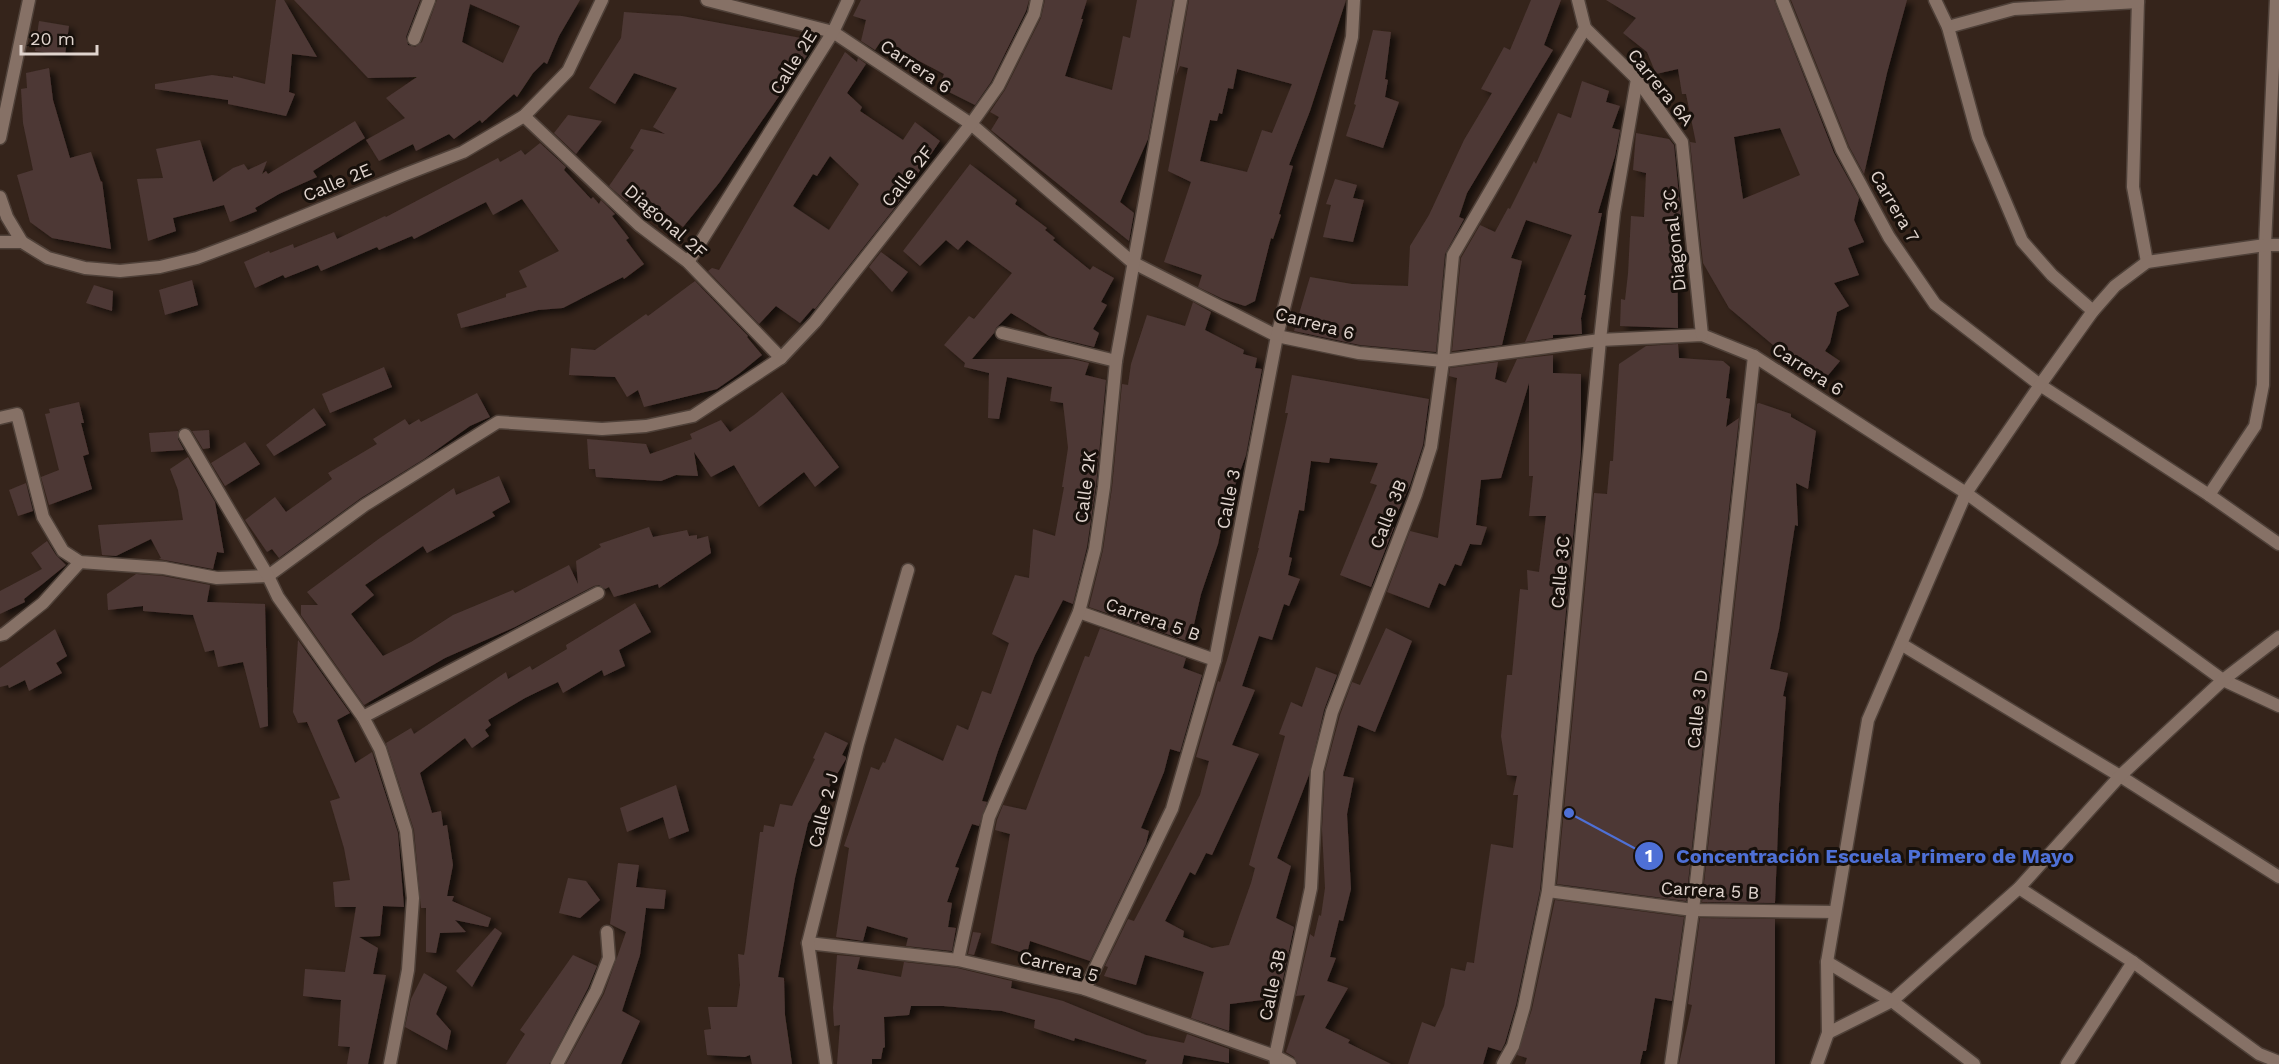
<svg xmlns="http://www.w3.org/2000/svg" width="2279" height="1064" viewBox="0 0 2279 1064" font-family="'Work Sans',sans-serif">
  <style>
    .building { fill: #4d3835; fill-rule: evenodd; filter: url(#shadow) }
    .lines { fill: none; stroke-linecap: round; stroke-linejoin: round }
    .minor-casing { stroke: #4f4139; stroke-width: 15 }
    .tertiary-casing { stroke: #4f4139; stroke-width: 15 }
    .minor { stroke: #867166; stroke-width: 12 }
    .tertiary { stroke: #867166; stroke-width: 12 }
    .labels { text-anchor: middle; dominant-baseline: central; stroke-width: 6; stroke-linejoin: round; paint-order: stroke }
    .street-label { font-size: 18px; fill: #e0d4ce; stroke: #17100b }
    .leader { fill: none; stroke: #4e70d6; stroke-width: 2 }
    .callout-dot { fill: #4e70d6; stroke: #17100b; stroke-width: 2 }
    .mark-label { font-size: 18px; text-anchor: middle; font-weight: bold; fill: #fff }
    .callout-label { font-size: 20px; text-anchor: middle; font-weight: bold; fill: #4e70d6; stroke: #17100b; stroke-width: 6; stroke-linejoin: round; paint-order: stroke }
  </style>
  <defs>
    <filter id="shadow"><feDropShadow dx="6" dy="4" stdDeviation="3" flood-color="#0009"/></filter>
  </defs>
  <rect width="100%" height="100%" fill="#35241b"/>
  <g class="building">
    <polygon points="276,0 284,0 317,57 292,54 289,92 295,94 286,116 228,104 228,100 155,89 155,84 212,75 233,78 233,76 265,84"/>
    <path d="M294,0h126l-14,37 2,8 7,2 7,-5 15,-42h143l-21,36 -12,28 -3,-2 -11,11 -16,24 -3,-3 -32,29 -2,-3 -26,19 -5,-5 -33,17 -3,-7 -34,17 -13,-21 39,-22 -19,-20 31,-21 -49,1zM470,4l50,22 -17,37 -41,-21z"/>
    <polygon points="861,0 1029,0 1026,11 991,82 975,105 939,87 944,74 881,41 875,50 861,41 866,20 853,16"/>
    <polygon points="1045,0 1087,0 1081,19 1083,19 1065,76 1112,90 1123,36 1130,38 1137,0 1173,0 1148,139 1120,202 1134,213 1129,241 991,130 999,117 990,112 1005,90 1041,18"/>
    <path d="M1189,0h157l-36,111 -21,54 4,1 -14,48 2,1 -8,24 -2,-1 -16,63 -10,5 -22,-7 -25,-12 4,-12 -38,-13 27,-80 -23,-11 20,-103 -8,-2 -4,10zM1237,69l55,15 -20,49 -10,-3 -15,42 -47,-11 10,-41 7,1 2,-8 3,1 6,-26 5,1z"/>
    <polygon points="1531,0 1561,0 1544,45 1553,50 1467,193 1459,217 1464,219 1445,254 1436,352 1360,345 1294,331 1310,277 1352,284 1408,286 1410,246 1429,215 1464,140 1492,93 1481,89 1504,47 1510,50"/>
    <path d="M1606,0h168l60,153 25,45 -5,22 10,22 -16,6 11,27 -25,8 15,23 -12,6 -7,31 -5,8 15,10 -15,18 -46,-29 -50,-42 -26,-45 -13,-121 6,1 -10,-49h-4l-4,-25 -22,5 -9,-22 -24,-19 13,-15zM1780,128l20,47 -57,24 -9,-62z"/>
    <polygon points="1791,0 1907,0 1887,73 1864,174 1849,146"/>
    <polygon points="624,12 682,16 817,41 719,183 683,227 637,191 627,202 609,186 634,150 630,148 641,129 665,134 653,127 677,88 634,73 615,104 589,88 621,38"/>
    <polygon points="39,21 69,26 65,55 35,51"/>
    <polygon points="1373,30 1391,32 1385,79 1388,80 1385,97 1399,102 1383,148 1346,136 1356,105 1354,104"/>
    <path d="M845,52l12,10 1,-4 8,6 -19,29 15,14 -2,4 43,29 12,-18 25,19 -47,69 -78,99 -2,-1 -13,15 -24,-17 -17,18 -51,-53 4,-3 7,2zM830,156l29,28 -30,46 -36,-24 20,-32 4,2z"/>
    <polygon points="49,68 53,100 70,158 91,152 101,182 102,181 111,249 52,238 30,222 17,175 33,170 23,123 21,89 27,88 26,73"/>
    <polygon points="1582,81 1609,91 1606,102 1620,106 1612,128 1620,130 1615,156 1598,213 1602,213 1584,295 1586,295 1581,318 1582,334 1553,335 1553,338 1525,342 1572,235 1526,220 1511,258 1522,261 1502,345 1452,351 1461,258 1480,225 1495,232 1508,208 1510,209 1534,161 1536,164 1558,113 1571,118"/>
    <polygon points="568,115 602,121 576,154 554,133"/>
    <polygon points="355,121 365,138 313,171 317,177 279,194 255,208 257,211 230,222 224,205 173,218 176,231 148,241 137,179 163,178 156,149 200,140 213,182 233,168 244,164 248,170 267,161 262,174 266,171 268,174"/>
    <polygon points="1636,133 1669,139 1674,145 1682,227 1677,218 1678,328 1620,326 1621,299 1625,300 1628,274 1631,216 1644,217 1646,173 1633,170"/>
    <polygon points="540,143 566,167 564,170 591,199 593,197 599,204 601,200 615,214 612,216 629,238 626,240 644,264 624,279 623,277 563,308 538,310 461,328 457,314 506,297 506,294 527,287 519,271 559,251 522,199 493,215 486,202 414,239 412,236 379,250 377,247 321,271 318,265 285,278 283,275 255,288 244,262 269,251 270,253 293,244 294,248 334,232 337,239 385,216 386,217 498,158 500,162 521,150 525,155"/>
    <polygon points="970,164 1017,200 1015,204 1047,228 1045,230 1055,238 1053,240 1090,270 1093,266 1114,278 1101,302 1107,305 1093,329 1099,333 1094,347 1049,336 1011,313 996,328 994,333 972,359 1072,359 1089,363 1085,375 1106,380 1096,486 1087,547 1073,604 1063,600 1035,655 998,751 982,801 987,802 979,826 972,824 955,867 959,868 947,902 952,903 948,927 956,928 952,951 906,946 908,938 867,926 863,941 836,937 849,848 844,846 871,767 879,770 883,762 885,763 895,738 943,761 957,725 968,730 982,691 991,694 1009,643 992,634 1015,575 1029,578 1033,529 1055,536 1064,487 1062,487 1068,448 1066,429 1063,403 1050,401 1052,387 1007,377 999,419 988,418 989,373 964,367 965,363 944,345 969,316 974,319 1012,273 967,240 958,250 946,240 920,266 903,251"/>
    <polygon points="1335,179 1357,185 1353,198 1364,200 1353,242 1323,237 1331,205 1326,204"/>
    <polygon points="881,252 908,272 892,292 869,267"/>
    <polygon points="192,280 198,305 165,315 159,290"/>
    <polygon points="695,281 748,336 747,337 762,355 740,373 717,389 644,407 638,390 627,397 615,377 569,375 571,348 595,350 646,314 648,316"/>
    <polygon points="94,285 113,291 112,311 86,303"/>
    <polygon points="1193,302 1211,312 1205,330 1244,350 1243,354 1257,358 1255,368 1262,369 1246,455 1223,519 1218,544 1201,594 1190,642 1089,607 1103,550 1112,488 1122,384 1128,385 1131,364 1147,315 1185,326"/>
    <polygon points="1678,344 1679,358 1723,361 1730,367 1726,398 1730,399 1726,427 1739,418 1686,901 1557,884 1594,493 1607,494 1610,461 1613,461 1619,364 1646,346"/>
    <polygon points="1553,355 1553,373 1581,374 1581,451 1540,890 1516,1005 1505,1043 1501,1051 1488,1047 1483,1064 1408,1064 1422,1022 1435,1027 1444,1006 1451,968 1465,971 1467,962 1474,963 1491,844 1513,848 1518,795 1513,795 1517,776 1507,775 1501,736 1507,675 1512,675 1520,589 1528,590 1527,570 1539,572 1546,516 1529,516 1533,476 1529,476 1529,383 1501,478 1481,480 1476,525 1487,527 1481,545 1470,544 1461,566 1455,564 1445,586 1439,583 1429,608 1387,592 1410,531 1438,538 1457,378 1449,376 1450,368 1498,362 1495,379 1506,383 1517,359"/>
    <polygon points="384,367 392,387 330,413 322,394"/>
    <polygon points="1292,375 1429,399 1423,445 1410,485 1391,527 1394,527 1371,587 1340,575 1377,485 1370,483 1378,463 1330,458 1329,463 1311,461 1304,511 1299,510 1289,557 1292,558 1288,575 1300,579 1289,606 1284,604 1272,640 1259,636 1242,686 1255,690 1232,745 1259,754 1212,855 1206,853 1195,875 1190,872 1165,921 1184,931 1183,937 1212,948 1229,945 1251,883 1255,868 1249,865 1285,736 1279,734 1291,702 1302,707 1316,667 1337,675 1324,710 1309,775 1277,858 1291,866 1276,918 1294,927 1279,998 1230,1004 1229,1031 1191,1018 1204,972 1145,955 1136,985 1104,976 1108,967 1105,966 1128,919 1134,921 1200,795 1209,761 1196,757 1218,681 1220,682 1227,660 1259,548 1258,548 1288,413 1285,413"/>
    <polygon points="782,392 839,467 815,487 804,472 759,507 734,465 711,477 694,452 698,476 676,475 661,481 596,477 595,469 589,469 587,439 646,444 650,454 692,439 690,434 721,420 730,432 754,415"/>
    <polygon points="477,393 490,417 470,426 424,459 361,498 279,558 272,549 267,552 245,520 275,497 286,512 332,479 328,473 377,444 373,439 405,419 409,425 419,419 421,422"/>
    <polygon points="79,402 84,423 81,423 89,454 83,456 92,489 49,505 41,477 59,470 45,414 50,413 49,409"/>
    <polygon points="1759,403 1791,414 1791,417 1816,431 1808,489 1796,483 1798,526 1795,525 1779,629 1770,669 1788,673 1783,696 1786,697 1779,804 1775,903 1702,902 1757,404"/>
    <polygon points="314,408 326,425 274,456 266,445"/>
    <polygon points="209,430 210,448 203,449 192,431"/>
    <polygon points="178,431 178,439 184,450 151,452 149,433"/>
    <polygon points="245,442 260,464 225,486 211,463"/>
    <polygon points="188,457 215,502 224,553 217,552 213,569 159,559 161,558 151,539 116,556 102,555 98,525 183,520 178,490 170,469"/>
    <polygon points="499,476 510,502 492,512 495,516 427,553 423,546 365,585 374,595 351,614 383,656 411,642 453,615 513,590 515,593 569,565 578,584 576,561 601,547 599,544 649,527 653,537 687,530 689,536 697,535 697,539 708,536 711,553 659,588 658,584 614,597 609,587 605,589 599,585 594,586 515,627 445,658 364,705 301,615 301,605 318,605 307,592 380,538 454,488 456,495"/>
    <polygon points="26,483 33,511 18,516 9,490"/>
    <polygon points="47,541 56,555 66,565 24,599 25,602 0,614 0,591 42,569 31,553"/>
    <polygon points="136,574 163,576 210,585 207,602 265,604 268,726 260,728 243,662 218,667 214,650 205,652 193,615 143,611 143,606 108,610 107,594"/>
    <polygon points="635,603 651,632 619,650 625,666 604,676 602,670 563,693 558,682 525,698 488,720 491,725 485,730 489,736 472,748 465,738 420,773 432,813 441,811 443,826 447,825 453,865 447,896 454,896 452,901 491,918 488,927 455,920 466,932 440,933 436,953 426,952 426,908 421,908 414,830 386,743 411,728 414,734 506,672 508,679 530,666 532,670 567,649 566,645"/>
    <polygon points="1100,628 1186,658 1183,668 1202,675 1180,752 1170,749 1164,772 1141,828 1149,831 1146,844 1090,961 1030,941 1027,954 991,943 1010,834 995,830 997,820 1003,805 1026,810 1085,656 1089,657"/>
    <polygon points="1386,628 1412,641 1375,732 1358,725 1343,776 1354,778 1347,814 1351,889 1343,921 1339,920 1330,957 1336,958 1327,981 1348,988 1325,1028 1350,1040 1348,1043 1391,1064 1298,1064 1294,1057 1286,1052 1305,995 1296,996 1310,934 1314,937 1319,915 1321,916 1325,888 1322,829 1325,772 1340,715 1352,682 1360,685"/>
    <polygon points="55,629 67,656 56,663 62,673 29,691 25,680 9,688 8,685 0,687 0,668"/>
    <polygon points="298,640 350,713 337,720 355,763 372,752 398,833 404,907 383,906 380,936 359,937 378,948 373,974 386,975 368,1064 347,1064 350,1047 338,1046 341,1000 303,996 305,969 345,972 356,907 335,907 333,882 350,880 344,848 330,801 340,798 307,722 298,723 293,712"/>
    <polygon points="825,732 848,743 842,755 846,757 846,759 808,823 795,878 778,977 784,978 785,1015 792,1064 752,1064 750,1055 745,1057 707,1055 704,1030 711,1029 708,1007 737,1007 740,985 738,954 744,955 745,950 760,832 763,832 764,825 774,827 780,804 792,806 815,759 813,758"/>
    <polygon points="676,785 689,831 669,839 663,817 627,832 620,808"/>
    <polygon points="618,863 639,865 636,887 666,890 664,909 646,908 640,955 622,1011 640,1021 621,1064 566,1064 604,994 626,932 610,924"/>
    <polygon points="568,878 586,881 600,900 580,918 559,913"/>
    <polygon points="1555,900 1684,917 1672,1001 1655,998 1646,1051 1643,1051 1640,1064 1525,1064 1527,1058 1517,1055 1532,1009"/>
    <polygon points="1700,918 1775,919 1775,1064 1679,1064 1692,1005 1688,1004"/>
    <polygon points="495,928 502,933 472,987 456,971"/>
    <polygon points="973,932 981,933 974,955 968,954"/>
    <polygon points="573,955 597,966 588,988 549,1064 506,1064 525,1034 520,1030"/>
    <polygon points="837,955 860,957 857,969 901,977 904,962 957,968 1007,980 1012,981 1011,988 1063,1001 1146,1035 1184,1043 1187,1034 1229,1049 1229,1063 1184,1055 1182,1064 1145,1064 1147,1060 1075,1038 1074,1041 1034,1028 1035,1020 1002,1011 943,1006 911,1006 909,1015 884,1017 885,1047 883,1048 881,1059 872,1059 872,1064 837,1064 840,1025 834,1026 833,1008"/>
    <polygon points="424,973 447,987 436,1014 451,1031 447,1050 405,1027 411,999"/>
  </g>
  <g class="lines">
    <g class="minor-casing">
      <g id="minor">
        <polyline points="707,0 833,32 971,124 1132,262 1277,336 1359,353 1443,361 1600,340 1702,335 1754,356 1966,493 2223,680 2279,706"/>
        <polyline points="1782,0 1842,150 1889,237 1935,304 2040,385 2209,495 2279,544"/>
        <polyline points="1935,0 1948,27 1978,137 2022,241 2052,275 2093,311"/>
        <polyline points="2138,0 2133,187 2147,262"/>
        <polyline points="1948,27 2014,9 2138,2"/>
        <polyline points="1585,28 1637,79 1682,142 1702,335"/>
        <polyline points="414,39 429,0"/>
        <polyline points="524,116 639,225 688,262 781,358"/>
        <polyline points="0,138 29,0"/>
        <polyline points="0,197 7,217 22,242"/>
        <polyline points="688,262 833,32 848,0"/>
        <polyline points="1002,333 1116,361"/>
        <polyline points="0,418 17,414 43,517 63,551 80,562 164,568 217,578 268,576 365,505 498,422 602,429 646,426 693,416 781,358 815,322 971,124 998,86 1034,14 1037,0"/>
        <polyline points="185,435 268,576 278,597 363,717 380,749 406,831 413,898 408,970 390,1064"/>
        <polyline points="2209,495 2255,426 2263,385 2265,245 2276,0"/>
        <polyline points="1079,612 1215,660"/>
        <polyline points="0,635 4,634 43,603 80,562"/>
        <polyline points="1901,644 2120,776 2279,877"/>
        <polyline points="363,717 598,593"/>
        <polyline points="2019,888 2133,962 2259,1054 2279,1062"/>
        <polyline points="1548,891 1693,910 1835,912"/>
        <polyline points="808,943 958,960 1085,989 1275,1056 1290,1064"/>
        <polyline points="958,960 989,817 1079,612 1095,549 1104,487 1116,361 1181,0"/>
        <polyline points="1827,962 1892,1001 1974,1064"/>
        <polyline points="1085,989 1172,809 1215,660 1277,336 1352,37 1354,0"/>
        <polyline points="1828,1033 1892,1001 2019,888 2120,776 2223,680 2279,637"/>
        <polyline points="557,1064 596,991 609,958 607,932"/>
        <polyline points="826,1064 808,943 858,744 908,570"/>
        <polyline points="1276,1064 1275,1056 1311,888 1317,771 1332,712 1416,494 1431,447 1443,361 1453,255 1585,28 1578,0"/>
        <polyline points="1503,1064 1513,1046 1524,1007 1548,891 1600,340 1614,212 1637,79"/>
        <polyline points="1671,1064 1693,910 1754,356"/>
        <polyline points="1817,1064 1828,1033 1827,962 1868,720 1966,493 2040,385 2093,311 2115,286 2147,262 2265,245 2279,245"/>
        <polyline points="2067,1064 2133,962"/>
      </g>
    </g>
    <g class="tertiary-casing">
      <polyline id="tertiary" points="0,242 22,242 48,258 85,268 120,271 160,267 197,258 250,238 406,174 463,152 524,116 568,71 602,0"/>
    </g>
    <use href="#minor" class="minor"/>
    <use href="#tertiary" class="tertiary"/>
  </g>
  <g class="labels">
    <g class="street-label">
      <text transform="translate(793 62) rotate(-58)">Calle 2E</text>
      <text transform="translate(916 66) rotate(34)">Carrera 6</text>
      <text transform="translate(1661 87) rotate(51)">Carrera 6A</text>
      <text transform="translate(907 176) rotate(-52)">Calle 2F</text>
      <text transform="translate(337 182) rotate(-23)">Calle 2E</text>
      <text transform="translate(1895 206) rotate(60)">Carrera 7</text>
      <text transform="translate(666 221) rotate(41)">Diagonal 2F</text>
      <text transform="translate(1674 240) rotate(-96)">Diagonal 3C</text>
      <text transform="translate(1315 323) rotate(15)">Carrera 6</text>
      <text transform="translate(1808 369) rotate(33)">Carrera 6</text>
      <text transform="translate(1085 487) rotate(-83)">Calle 2K</text>
      <text transform="translate(1228 499) rotate(-79)">Calle 3</text>
      <text transform="translate(1388 514) rotate(-69)">Calle 3B</text>
      <text transform="translate(1560 572) rotate(-85)">Calle 3C</text>
      <text transform="translate(1153 619) rotate(19)">Carrera 5 B</text>
      <text transform="translate(1697 709) rotate(-84)">Calle 3 D</text>
      <text transform="translate(823 810) rotate(-76)">Calle 2 J</text>
      <text transform="translate(1710 890) rotate(3)">Carrera 5 B</text>
      <text transform="translate(1059 966) rotate(14)">Carrera 5</text>
      <text transform="translate(1272 985) rotate(-78)">Calle 3B</text>
    </g>
  </g>
  <path class="leader" d="M1569 813L1649 856"/>
  <g class="callout-dot">
    <circle cx="1569" cy="813" r="6"/>
    <circle cx="1649" cy="856" r="15"/>
  </g>
  <g class="mark-label">
    <text x="1649" y="862">1</text>
  </g>
  <g class="callout-label">
    <text x="1875" y="863">Concentración Escuela Primero de Mayo</text>
  </g>
  <path d="M21 45v9h76v-9" fill="none" stroke="#e0d4ce" stroke-width="3"/>
  <text x="30" y="45" font-size="18" fill="#e0d4ce" stroke="#17100b" stroke-width="4.5" paint-order="stroke">20 m</text>
</svg>
